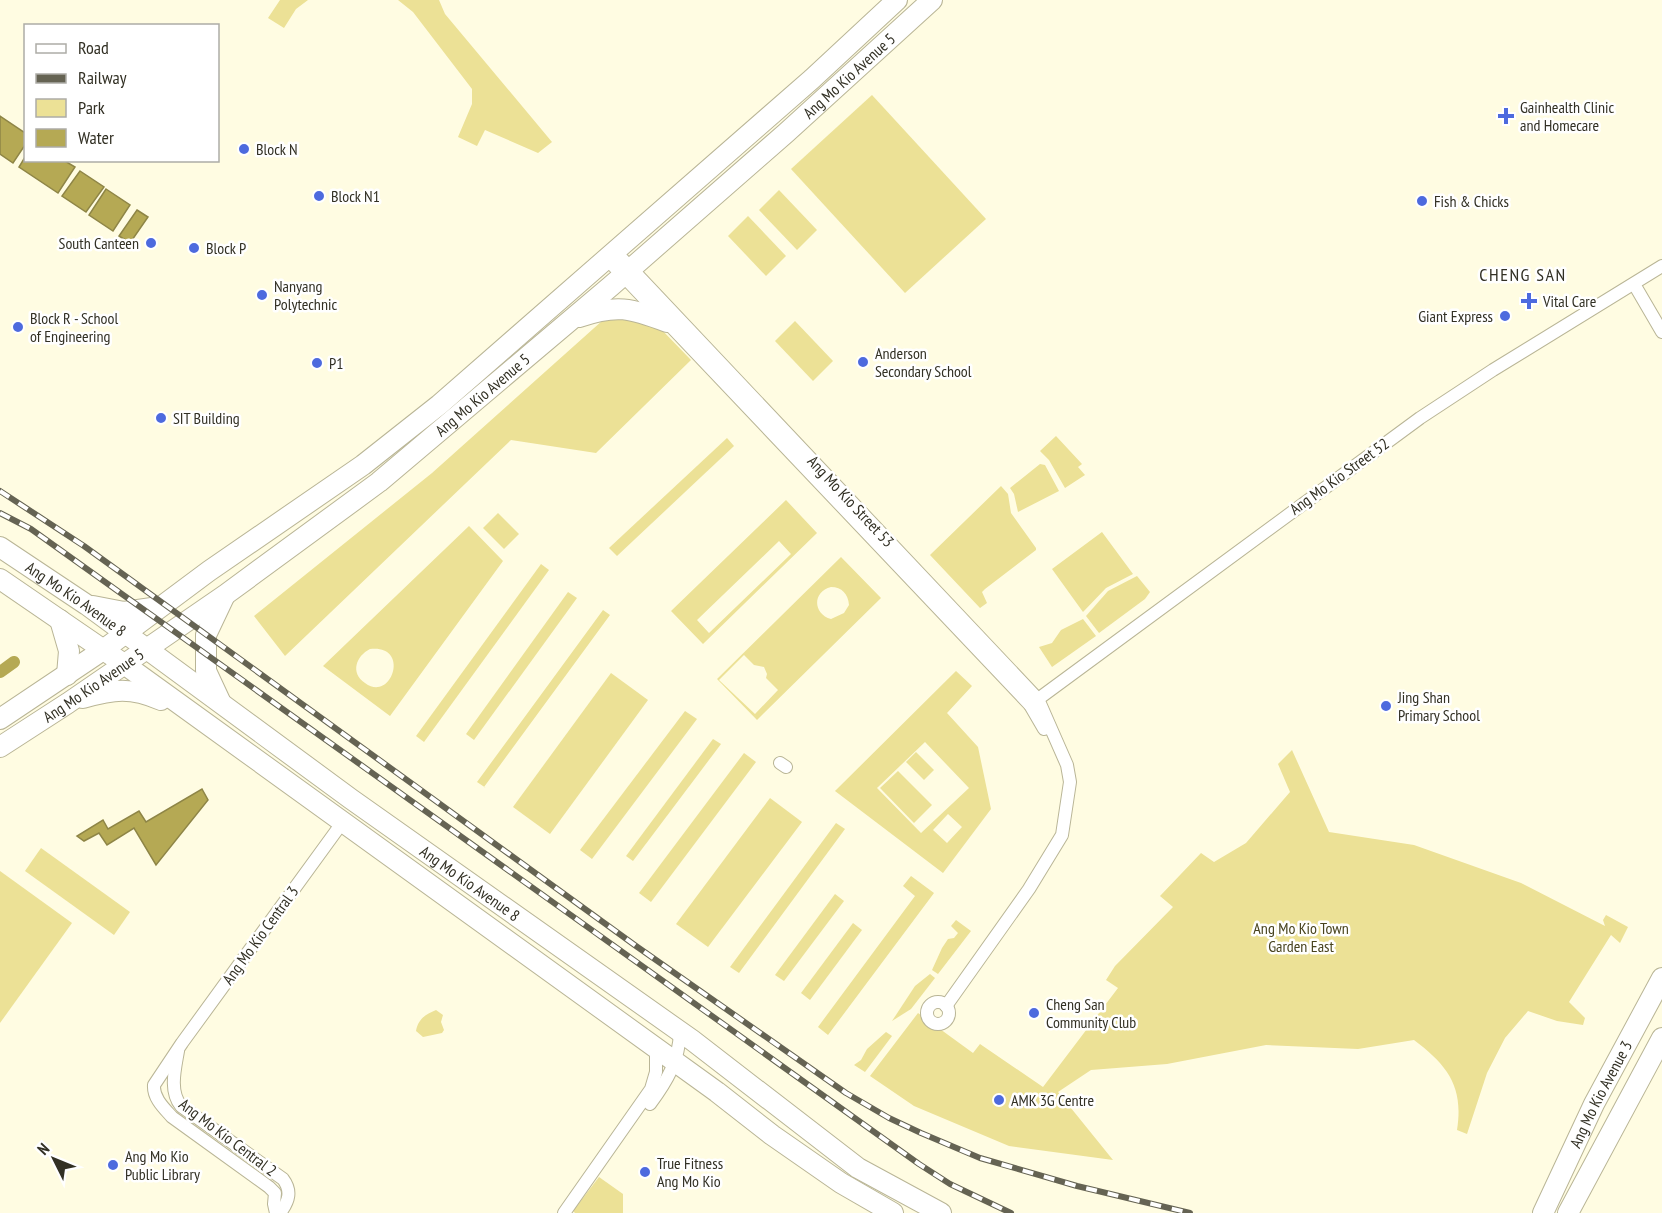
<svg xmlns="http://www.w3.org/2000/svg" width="1662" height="1213" viewBox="0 0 1662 1213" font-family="'PT Sans Narrow',sans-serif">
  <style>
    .green { fill: #ece196; fill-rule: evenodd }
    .water { fill: #b5a954; stroke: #8e8546; stroke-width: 1.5 }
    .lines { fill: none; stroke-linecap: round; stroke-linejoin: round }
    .canal { stroke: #b5a954; stroke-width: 12 }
    .minor-casing { stroke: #b9b596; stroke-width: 14 }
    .primary-casing { stroke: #b9b596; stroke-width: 22 }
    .minor { stroke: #fff; stroke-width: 12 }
    .primary { stroke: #fff; stroke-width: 20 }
    .rail-casing { stroke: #656353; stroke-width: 6 }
    .rail { stroke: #fff; stroke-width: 4; stroke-dasharray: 11; stroke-linecap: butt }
    .poi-dot { fill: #4d6ade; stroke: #fff; stroke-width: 2 }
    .labels { text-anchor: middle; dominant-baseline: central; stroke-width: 5; stroke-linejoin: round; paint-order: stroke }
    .street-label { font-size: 16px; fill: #323024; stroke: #fff }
    .poi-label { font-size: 16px; fill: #323024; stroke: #fff; text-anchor: start }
    .park-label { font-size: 16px; fill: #48431e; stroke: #fff }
    .neighbourhood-label { font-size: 18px; letter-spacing: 1.5px; fill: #323024; stroke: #fff }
  </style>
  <rect width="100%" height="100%" fill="#fffce2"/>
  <g class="green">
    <polygon points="280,0 308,0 296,9 284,28 268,18"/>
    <polygon points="398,0 439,0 445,14 552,142 538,153 485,130 477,146 458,137 472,104 472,89 413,12"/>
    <polygon points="872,95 986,219 905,293 791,169"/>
    <polygon points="779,190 817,230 797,250 759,210"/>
    <polygon points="748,216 786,256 766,276 728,236"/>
    <polygon points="612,312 661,329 691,360 596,453 511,440 285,656 254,616 432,473"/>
    <polygon points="795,321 833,361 813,381 775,341"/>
    <polygon points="1056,436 1082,464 1078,467 1085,475 1065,488 1049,460 1040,451"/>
    <polygon points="727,438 734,446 617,556 609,548"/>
    <polygon points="1040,464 1045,465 1059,491 1018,512 1014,494 1010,488"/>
    <polygon points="1001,486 1008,494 1011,513 1036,548 1036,550 985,589 982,592 987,603 980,608 930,555"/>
    <path d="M786,500l31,33 -114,111 -32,-33zM779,541l12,13 -82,79 -12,-13z"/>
    <polygon points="498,513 519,534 504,549 483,528"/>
    <path d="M469,526l34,35 -113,155 -67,-50zM370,649c41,-5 22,54 -5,34 -15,-10 -9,-27 5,-34z"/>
    <polygon points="1102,532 1133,574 1106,588 1083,612 1052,569"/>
    <path d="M841,557l40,41 -124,122 -40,-41zM831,587c11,0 17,7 18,18l-5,8 -13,6c-18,-5 -19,-27 0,-32zM744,655l10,10 10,2 3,7 -1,4 12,12 -23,24 -36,-34z"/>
    <polygon points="541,564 549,570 424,742 416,736"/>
    <polygon points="1137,576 1150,592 1145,599 1099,633 1086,616 1108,591"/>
    <polygon points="568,592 577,598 474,740 466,734"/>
    <polygon points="603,610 610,615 484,787 486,788 477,782"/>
    <polygon points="1083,619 1096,636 1052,667 1039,647 1052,643 1061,630"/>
    <path d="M956,671l16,15 -25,27 31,34 13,62 -48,64 -108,-82zM925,742l44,46 -48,45 -44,-45zM948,814l14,13 -15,16 -14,-13z"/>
    <polygon points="611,673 648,700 550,834 513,807"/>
    <polygon points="685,711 697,719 592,859 580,850"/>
    <polygon points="713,739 721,744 633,861 626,856"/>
    <path d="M1292,750l37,82 85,13 107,38 84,43 -2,-6 3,-5 22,12 -8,16 -9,-8 -42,67 16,16 -2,7 -26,-4 -29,-10 -23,27 -18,35 -20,61 -10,-4c7,-44 -10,-65 -43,-90l-56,9 -92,-4 -99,19 -76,6 -33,22 55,68 -104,-14 -95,-40 -44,-30 48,-63 55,40 7,-9 63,43 75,-99 -12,-8 9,-14 58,-59 -13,-11 41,-43 13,9 32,-19 44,-51 -12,-28z"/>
    <polygon points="916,752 934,770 924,780 906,762"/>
    <polygon points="744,753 756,762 651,902 639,893"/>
    <polygon points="898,771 932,805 914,823 880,788"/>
    <polygon points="770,798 802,822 708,947 676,924"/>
    <polygon points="836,823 845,829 739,973 730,967"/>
    <polygon points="41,848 130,912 114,935 25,871"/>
    <polygon points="0,871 72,923 0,1023"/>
    <polygon points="911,876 934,893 828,1035 818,1027 915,896 903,886"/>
    <polygon points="835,894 844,901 784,981 775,975"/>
    <polygon points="956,920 971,931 938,974 932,970 942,948 948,939 954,938 958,933 951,926"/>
    <polygon points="853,923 862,930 810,1000 801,993"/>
    <polygon points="930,974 935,978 911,1009 892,1021 915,986"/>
    <path d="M436,1010l7,5 -2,7 3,8 -2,3 -19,4 -7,-6c2,-12 10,-17 20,-21z"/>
    <polygon points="886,1032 892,1036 865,1072 854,1065 861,1060 867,1049"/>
    <polygon points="599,1177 623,1194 623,1213 575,1213 573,1211"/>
  </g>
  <g class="water">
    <polygon points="0,116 25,133 25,145 13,163 0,154"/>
    <polygon points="25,157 26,160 65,161 75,167 58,193 19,167"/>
    <polygon points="80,171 104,187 86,212 62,196"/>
    <polygon points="106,189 130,205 113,231 89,215"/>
    <polygon points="137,210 148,217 130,243 119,236"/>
    <polygon points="202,789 208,800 156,865 134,828 107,845 99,833 84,841 77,836 103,820 108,829 139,811 146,822"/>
  </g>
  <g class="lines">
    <polyline class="canal" points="0,672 14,662"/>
    <g class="minor-casing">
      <g id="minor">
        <polyline points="614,250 1038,699 1067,765 1070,782 1062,835 1029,889 946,1006"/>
        <polyline points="606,258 1030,705 1044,729"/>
        <polyline points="1634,284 1662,332"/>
        <polyline points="1030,705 1420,418 1493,370 1662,266"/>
        <polyline points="780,763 786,767"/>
        <circle cx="938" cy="1013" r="11"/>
        <path d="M178,1051c-3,18 -9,40 3,55l102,73c9,12 6,22 -3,34"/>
        <path d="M650,1104c17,-23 29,-43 30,-72"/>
        <path d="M276,1213l-2,-9 1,-11 -6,-6 -97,-70c-8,-9 -19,-19 -18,-32l28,-42 160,-220"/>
        <polyline points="564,1213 651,1089 656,1072 656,1048"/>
      </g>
    </g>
    <g class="primary-casing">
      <g id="primary">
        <path d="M579,317c38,-13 51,-9 88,5"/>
        <path id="s1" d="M0,547l87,58 264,194 341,241 166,128 83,45"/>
        <polyline points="0,579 124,664 717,1092 772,1135 841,1183 893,1213"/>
        <polyline points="93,606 124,612 159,607"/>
        <polyline points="60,620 69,651 67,675"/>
        <path d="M83,698c31,-9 48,-11 78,2"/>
        <polyline points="220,701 206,671 206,635 224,597"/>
        <polyline points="0,719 103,650 209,571 363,465 439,405 812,79 897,0"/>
        <path id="s2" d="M0,747l68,-44 157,-108 154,-113 232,-196 175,-153 146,-133"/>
        <path id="s3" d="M1543,1213l51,-109 68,-126"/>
        <polyline points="1568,1213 1662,1038"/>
      </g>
    </g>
    <use href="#minor" class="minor"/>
    <use href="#primary" class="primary"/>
    <g class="rail-casing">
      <g id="rail">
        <polyline points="0,491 84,546 636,946 846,1093 889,1118 921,1133 980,1158 1077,1186 1190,1213"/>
        <polyline points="0,513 31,529 919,1164 950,1184 1011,1213"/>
      </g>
    </g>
    <use href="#rail" class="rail"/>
  </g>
  <g class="poi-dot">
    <path d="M1503 107h6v6h6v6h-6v6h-6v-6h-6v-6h6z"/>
    <circle cx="244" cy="149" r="6"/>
    <circle cx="319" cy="196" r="6"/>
    <circle cx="1422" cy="201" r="6"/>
    <circle cx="151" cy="243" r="6"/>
    <circle cx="194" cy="248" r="6"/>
    <circle cx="262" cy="295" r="6"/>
    <path d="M1526 292h6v6h6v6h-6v6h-6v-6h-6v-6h6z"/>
    <circle cx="1505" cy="316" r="6"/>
    <circle cx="18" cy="327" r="6"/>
    <circle cx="863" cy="362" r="6"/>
    <circle cx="317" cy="363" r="6"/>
    <circle cx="161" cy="418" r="6"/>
    <circle cx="1386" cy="706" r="6"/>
    <circle cx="1034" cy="1013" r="6"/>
    <circle cx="999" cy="1100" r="6"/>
    <circle cx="113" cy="1165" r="6"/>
    <circle cx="645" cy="1172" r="6"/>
  </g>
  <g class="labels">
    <g class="street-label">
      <text stroke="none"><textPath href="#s2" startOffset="1084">Ang Mo Kio Avenue 5</textPath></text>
      <text stroke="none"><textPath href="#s2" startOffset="598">Ang Mo Kio Avenue 5</textPath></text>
      <text transform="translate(1339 476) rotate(-36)">Ang Mo Kio Street 52</text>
      <text transform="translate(851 501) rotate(47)">Ang Mo Kio Street 53</text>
      <text stroke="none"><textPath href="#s1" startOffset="92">Ang Mo Kio Avenue 8</textPath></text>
      <text stroke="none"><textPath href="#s2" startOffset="112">Ang Mo Kio Avenue 5</textPath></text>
      <text stroke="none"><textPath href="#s1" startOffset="578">Ang Mo Kio Avenue 8</textPath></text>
      <text transform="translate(260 935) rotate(-54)">Ang Mo Kio Central 3</text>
      <text stroke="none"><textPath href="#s3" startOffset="132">Ang Mo Kio Avenue 3</textPath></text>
      <text transform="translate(228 1137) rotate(37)">Ang Mo Kio Central 2</text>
    </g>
    <g class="poi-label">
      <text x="1520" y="107">Gainhealth Clinic<tspan x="1520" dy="18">and Homecare</tspan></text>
      <text x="256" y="149">Block N</text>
      <text x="331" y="196">Block N1</text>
      <text x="1434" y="201">Fish &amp; Chicks</text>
      <text x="139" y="243" text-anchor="end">South Canteen</text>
      <text x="206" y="248">Block P</text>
      <text x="274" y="286">Nanyang<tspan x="274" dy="18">Polytechnic</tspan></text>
      <text x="1543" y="301">Vital Care</text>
      <text x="1493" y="316" text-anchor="end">Giant Express</text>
      <text x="30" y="318">Block R - School<tspan x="30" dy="18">of Engineering</tspan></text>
      <text x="875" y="353">Anderson<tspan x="875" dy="18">Secondary School</tspan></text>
      <text x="329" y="363">P1</text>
      <text x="173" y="418">SIT Building</text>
      <text x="1398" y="697">Jing Shan<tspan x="1398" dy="18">Primary School</tspan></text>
      <text x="1046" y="1004">Cheng San<tspan x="1046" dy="18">Community Club</tspan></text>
      <text x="1011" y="1100">AMK 3G Centre</text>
      <text x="125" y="1156">Ang Mo Kio<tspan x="125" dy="18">Public Library</tspan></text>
      <text x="657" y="1163">True Fitness<tspan x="657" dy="18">Ang Mo Kio</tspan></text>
    </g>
    <g class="park-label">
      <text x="1301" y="928">Ang Mo Kio Town<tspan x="1301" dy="18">Garden East</tspan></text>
    </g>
    <g class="neighbourhood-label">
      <text x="1523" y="274">CHENG SAN</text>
    </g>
  </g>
  <rect x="24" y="24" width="195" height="138" fill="#ffffff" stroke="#adaca7" stroke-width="1.5"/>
  <rect x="36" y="44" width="30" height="9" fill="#ffffff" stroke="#adaca7" stroke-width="1.5"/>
  <text x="78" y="54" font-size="18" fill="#323024">Road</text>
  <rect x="36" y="74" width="30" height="9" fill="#656353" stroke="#adaca7" stroke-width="1.5"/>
  <text x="78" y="84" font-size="18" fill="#323024">Railway</text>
  <rect x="36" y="99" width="30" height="18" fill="#ece196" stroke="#adaca7" stroke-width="1.5"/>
  <text x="78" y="114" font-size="18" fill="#323024">Park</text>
  <rect x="36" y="129" width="30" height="18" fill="#b5a954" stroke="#adaca7" stroke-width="1.5"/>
  <text x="78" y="144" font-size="18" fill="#323024">Water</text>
  <g transform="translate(54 1159) rotate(313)" stroke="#ffffff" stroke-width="4.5" paint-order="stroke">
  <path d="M0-4.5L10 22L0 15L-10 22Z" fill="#323024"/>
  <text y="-9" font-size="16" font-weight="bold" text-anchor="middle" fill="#323024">N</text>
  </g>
</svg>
